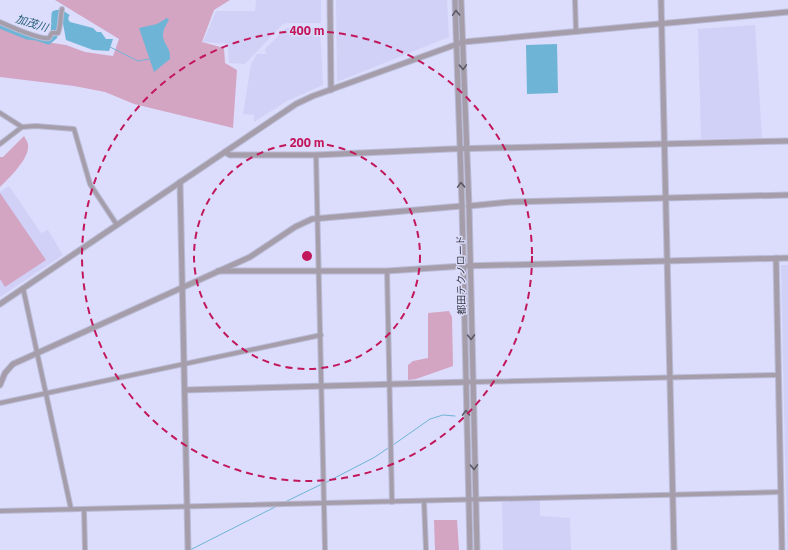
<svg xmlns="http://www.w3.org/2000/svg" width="788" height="550" viewBox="0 0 788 550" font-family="'IBM Plex Sans','Noto Sans JP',sans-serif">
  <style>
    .built { fill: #d1d1f7 }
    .green { fill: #d3a5c3 }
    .water { fill: #6eb4d6 }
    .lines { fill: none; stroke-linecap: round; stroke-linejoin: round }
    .stream { stroke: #6eb4d6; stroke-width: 1 }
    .river { stroke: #6eb4d6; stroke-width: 7 }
    .minor-casing { stroke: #babbd6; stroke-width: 6 }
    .tertiary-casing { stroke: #babbd6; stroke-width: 7 }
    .minor { stroke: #a59eaa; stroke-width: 4 }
    .tertiary { stroke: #a59eaa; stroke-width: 5 }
    .oneway { stroke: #5c5965 }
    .ring { fill: none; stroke: #c2185b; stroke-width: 2; stroke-dasharray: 7 5 }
    .labels { text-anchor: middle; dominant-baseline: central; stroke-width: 3; stroke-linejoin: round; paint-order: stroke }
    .street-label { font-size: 10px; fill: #343440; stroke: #dcddfc }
    .water-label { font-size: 11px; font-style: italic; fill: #275d76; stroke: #dcddfc }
    .centre { fill: #c2185b; stroke: #dcddfc; stroke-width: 2 }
    .ring-label { font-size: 12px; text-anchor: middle; font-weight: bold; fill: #c2185b; stroke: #dcddfc; stroke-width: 3; stroke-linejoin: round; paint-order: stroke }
  </style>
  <rect width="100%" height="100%" fill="#dcddfc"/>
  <g class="built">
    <polygon points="256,0 321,0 321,23 287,23 282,25 245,64 229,63 228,44 203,42 216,11 255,11"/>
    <polygon points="336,0 447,0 449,37 337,82"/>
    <polygon points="755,25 762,138 701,139 698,29"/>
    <polygon points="320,27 323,85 287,101 254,122 254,115 243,114 251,64 257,54 266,54 265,49 286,28"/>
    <polygon points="9,186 41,233 48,230 63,255 0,297 0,192"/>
    <polygon points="781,265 788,265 788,550 787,550"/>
    <polygon points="540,499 540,516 570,518 571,550 503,550 502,501"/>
  </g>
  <g class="green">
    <polygon points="55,0 230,0 214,10 202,42 224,48 225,63 237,70 233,128 134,104 105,92 74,86 0,77 0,24 46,42 66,45 85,52 113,56 119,39"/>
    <path d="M24,136c1,2 4,6 4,9 2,13 -19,33 -28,42v-30h3z"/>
    <polygon points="0,193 46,260 5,287 0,279"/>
    <polygon points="449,311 452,317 453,366 416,379 408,380 408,365 413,361 428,358 428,313"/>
    <polygon points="434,520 457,520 459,550 435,550"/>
  </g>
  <g class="water">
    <polygon points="63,12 70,15 67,18 70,22 93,28 97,32 101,32 106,39 113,39 109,51 93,50 66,40 62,18"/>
    <path d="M167,18l2,2c-15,22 3,23 1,39l-16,13 -15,-44 18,-4z"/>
    <polygon points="557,44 558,93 527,94 526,45"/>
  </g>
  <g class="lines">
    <g class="stream">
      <polyline points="110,47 138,61 149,59"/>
      <polyline points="393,445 430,419 443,415 455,416"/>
      <polyline points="325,483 375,457 388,448"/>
      <polyline points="285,502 322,484"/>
      <polyline points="190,550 277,506"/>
    </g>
    <polyline class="river" points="0,25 27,36 36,37 48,41 54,36 55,14 60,13 65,16 65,18"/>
    <g class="minor-casing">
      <g id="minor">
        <polyline points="575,0 576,32"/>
        <path d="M0,22c9,4 40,18 49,16l3,-5h6c3,-8 2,-15 4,-24"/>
        <polyline points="0,113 22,127"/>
        <polyline points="0,144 22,127 36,126 74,129 90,184 117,225"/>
        <polyline points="316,155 325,550"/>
        <polyline points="387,271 392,502"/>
        <polyline points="23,288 71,509"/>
        <polyline points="472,382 778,375"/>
        <polyline points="0,403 321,335"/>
        <polyline points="424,501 426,550"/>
        <polyline points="84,509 85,550"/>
        <polyline points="0,511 781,492"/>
      </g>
    </g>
    <g class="tertiary-casing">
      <g id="tertiary">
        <polyline points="330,0 331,90"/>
        <polyline points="455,0 462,206 470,550"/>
        <polyline points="461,0 469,206 477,550"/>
        <polyline points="661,0 674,550"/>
        <polyline points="225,152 230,155 316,155 450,149 788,141"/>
        <polyline points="180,182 188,550"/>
        <polyline points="469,206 510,202 788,195"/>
        <polyline points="776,258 782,550"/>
        <polyline points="218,271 387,271 463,266 788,258"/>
        <polyline points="0,304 296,104 313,96 463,42 788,12"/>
        <polyline points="0,385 5,373 13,364 250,257 295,227 312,219 462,206"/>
        <polyline points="185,390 469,382"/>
      </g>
    </g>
    <use href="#minor" class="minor"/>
    <use href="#tertiary" class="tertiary"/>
  </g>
  <defs><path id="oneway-chevron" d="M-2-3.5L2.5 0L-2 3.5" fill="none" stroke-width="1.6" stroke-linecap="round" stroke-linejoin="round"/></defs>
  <g class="oneway">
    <use href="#oneway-chevron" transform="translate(456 13) rotate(-92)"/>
    <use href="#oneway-chevron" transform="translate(463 67) rotate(88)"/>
    <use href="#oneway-chevron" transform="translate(461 185) rotate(-92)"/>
    <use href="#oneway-chevron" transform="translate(471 337) rotate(89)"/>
    <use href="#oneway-chevron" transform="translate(466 413) rotate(-91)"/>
    <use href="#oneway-chevron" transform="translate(474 467) rotate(88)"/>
  </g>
  <g class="ring">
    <circle cx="307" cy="256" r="113"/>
    <circle cx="307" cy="256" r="225"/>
  </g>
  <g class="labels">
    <g class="street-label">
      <text transform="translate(461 275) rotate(-91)">都田テクノロード</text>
    </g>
    <g class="water-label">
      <text transform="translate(32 23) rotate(17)">加茂川</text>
    </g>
  </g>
  <circle cx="307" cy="256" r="6" class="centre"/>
  <g class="ring-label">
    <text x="307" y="35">400 m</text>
    <text x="307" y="147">200 m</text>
  </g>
</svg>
